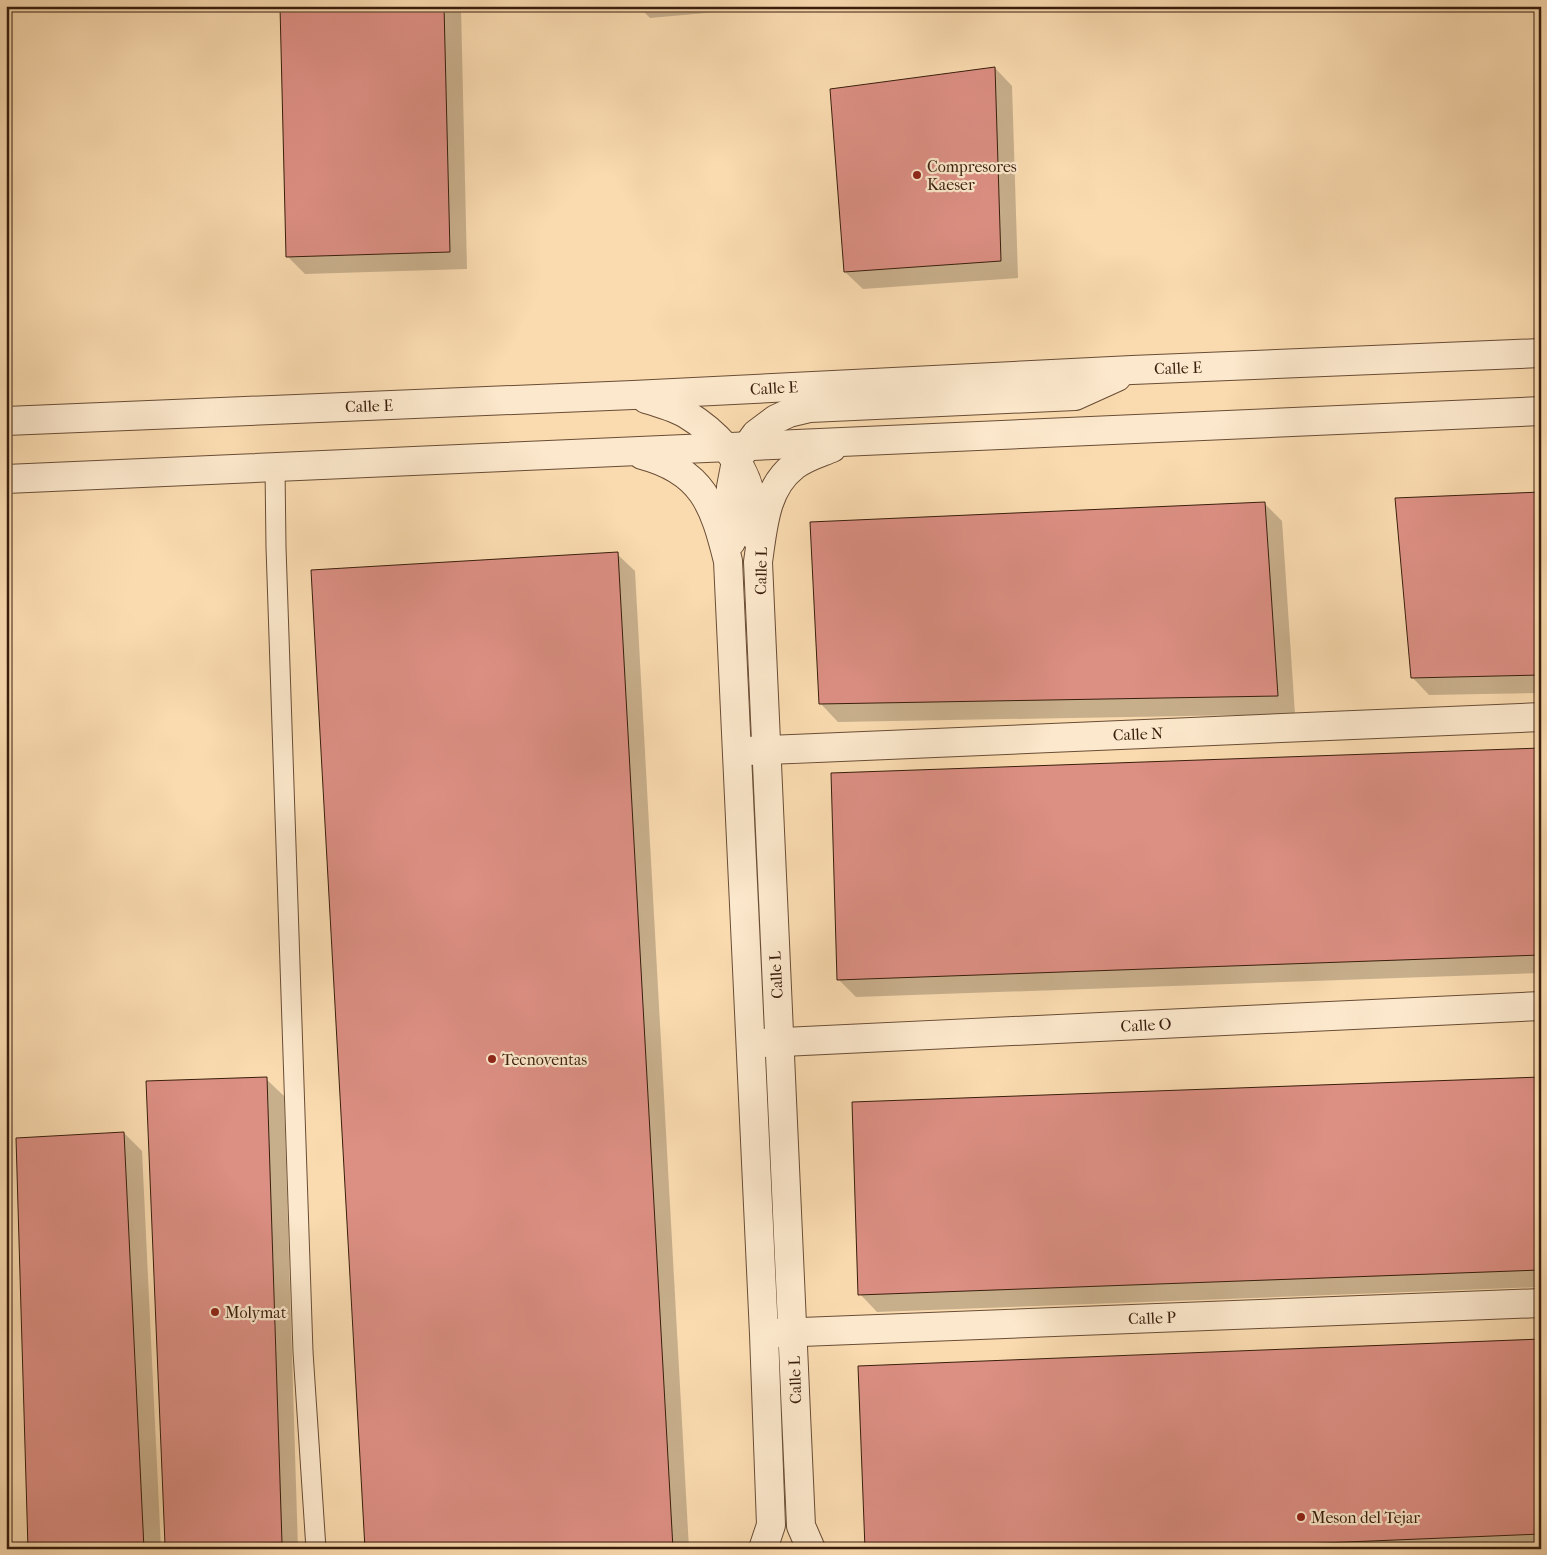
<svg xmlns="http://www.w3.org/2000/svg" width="1547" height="1555" viewBox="0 0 1547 1555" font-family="'IM FELL French Canon',serif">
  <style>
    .shadow { fill: #0003 }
    .building { fill: #dc8f83; stroke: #391e0c }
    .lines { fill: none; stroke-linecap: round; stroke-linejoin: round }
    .lane-casing { stroke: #694d35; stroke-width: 21 }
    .street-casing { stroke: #694d35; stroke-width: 30 }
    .lane { stroke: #fce8cc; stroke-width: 19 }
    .street { stroke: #fce8cc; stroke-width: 28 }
    .poi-dot { fill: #8f2418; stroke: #fce8cc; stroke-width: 2 }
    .labels { text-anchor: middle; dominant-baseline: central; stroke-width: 4.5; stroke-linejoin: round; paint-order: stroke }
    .poi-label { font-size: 16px; fill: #391e0c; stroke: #fce8cc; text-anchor: start }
    .street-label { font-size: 16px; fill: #391e0c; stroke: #fce8cc }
  </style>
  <rect width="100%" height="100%" fill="#fadbb0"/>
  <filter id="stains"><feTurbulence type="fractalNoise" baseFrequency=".004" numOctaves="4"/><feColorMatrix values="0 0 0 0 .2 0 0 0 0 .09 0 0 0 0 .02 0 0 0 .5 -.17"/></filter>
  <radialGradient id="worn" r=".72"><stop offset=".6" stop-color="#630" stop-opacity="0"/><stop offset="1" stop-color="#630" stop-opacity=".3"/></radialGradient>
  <g class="shadow">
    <polygon points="282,6 461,6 467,269 305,274 287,256"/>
    <polygon points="638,6 782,6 650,18"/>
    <polygon points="995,68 1012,86 1018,278 863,289 845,272"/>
    <polygon points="1541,493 1541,693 1429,695 1412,677"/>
    <polygon points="1264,503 1282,521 1295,714 838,722 821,704"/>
    <polygon points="617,554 635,571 689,1549 366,1549"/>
    <polygon points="1541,749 1541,973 856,997 839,980"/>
    <polygon points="6,905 10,998 6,998"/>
    <polygon points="1541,1078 1541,1287 877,1312 860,1294"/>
    <polygon points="266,1079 284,1096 298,1549 170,1549 166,1545"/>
    <polygon points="124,1133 142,1151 161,1549 29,1549"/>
    <polygon points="1541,1341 1541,1549 866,1549"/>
    <polygon points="6,1423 11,1549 6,1549"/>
  </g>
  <g class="building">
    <polygon points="280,6 444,6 450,252 286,257"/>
    <polygon points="995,67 1001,261 844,272 830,89"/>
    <polygon points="1541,492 1541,675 1411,678 1395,498"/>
    <polygon points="1265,502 1278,696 819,704 810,522"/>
    <polygon points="618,552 673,1549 365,1549 311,570"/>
    <polygon points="1541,748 1541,955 837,980 831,773"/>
    <polygon points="267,1077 282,1543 165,1545 146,1081"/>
    <polygon points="1541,1077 1541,1270 858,1295 852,1102"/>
    <polygon points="124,1132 144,1549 28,1549 16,1138"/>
    <polygon points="1541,1339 1541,1534 1177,1549 865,1549 858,1366"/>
  </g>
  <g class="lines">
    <g class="lane-casing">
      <polyline id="lane" points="275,467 276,547 303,1352 316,1549"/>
    </g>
    <g class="street-casing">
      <g id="street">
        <path d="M646,399c14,4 28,8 40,15 28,17 57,46 64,79 3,14 1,29 3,42"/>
        <polyline points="6,421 633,395 1132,370 1541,353"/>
        <path d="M642,455c61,16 72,50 86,106l36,773 7,191 -8,24"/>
        <polyline points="6,479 1541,411"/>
        <polyline points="731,542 731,487 736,461 756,434 776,419 789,413 810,408 1075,396 1117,377"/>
        <polyline points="747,751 1541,717"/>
        <polyline points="762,1043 1541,1006"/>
        <polyline points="776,1333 1541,1303"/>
        <path d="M811,1549l-10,-23 -43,-964c5,-34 7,-74 36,-96 11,-9 26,-13 38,-18"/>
      </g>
    </g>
    <use href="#lane" class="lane"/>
    <use href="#street" class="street"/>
  </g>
  <g class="poi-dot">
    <circle cx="917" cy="175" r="5"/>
    <circle cx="492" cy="1059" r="5"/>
    <circle cx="215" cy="1312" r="5"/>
    <circle cx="1301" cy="1517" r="5"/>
  </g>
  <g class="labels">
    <g class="poi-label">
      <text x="927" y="166">Compresores<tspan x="927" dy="18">Kaeser</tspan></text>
      <text x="502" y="1059">Tecnoventas</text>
      <text x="225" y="1312">Molymat</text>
      <text x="1311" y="1517">Meson del Tejar</text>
    </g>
    <g class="street-label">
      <text transform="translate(1178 368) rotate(-2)">Calle E</text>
      <text transform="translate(774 388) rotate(-3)">Calle E</text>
      <text transform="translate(369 406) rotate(-2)">Calle E</text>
      <text transform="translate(761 571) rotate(-89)">Calle L</text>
      <text transform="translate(1138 734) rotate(-2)">Calle N</text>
      <text transform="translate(776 975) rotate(-93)">Calle L</text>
      <text transform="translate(1146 1025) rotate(-3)">Calle O</text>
      <text transform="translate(1152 1318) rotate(-2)">Calle P</text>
      <text transform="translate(795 1380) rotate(-92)">Calle L</text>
    </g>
  </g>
  <rect width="1547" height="1555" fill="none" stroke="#fadbb0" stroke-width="25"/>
  <rect x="8" y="8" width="1532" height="1540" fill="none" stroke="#391e0c" stroke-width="2.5"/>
  <rect x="12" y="12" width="1522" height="1530" fill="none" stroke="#391e0c"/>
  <rect width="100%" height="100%" filter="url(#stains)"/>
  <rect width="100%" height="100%" fill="url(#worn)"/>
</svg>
